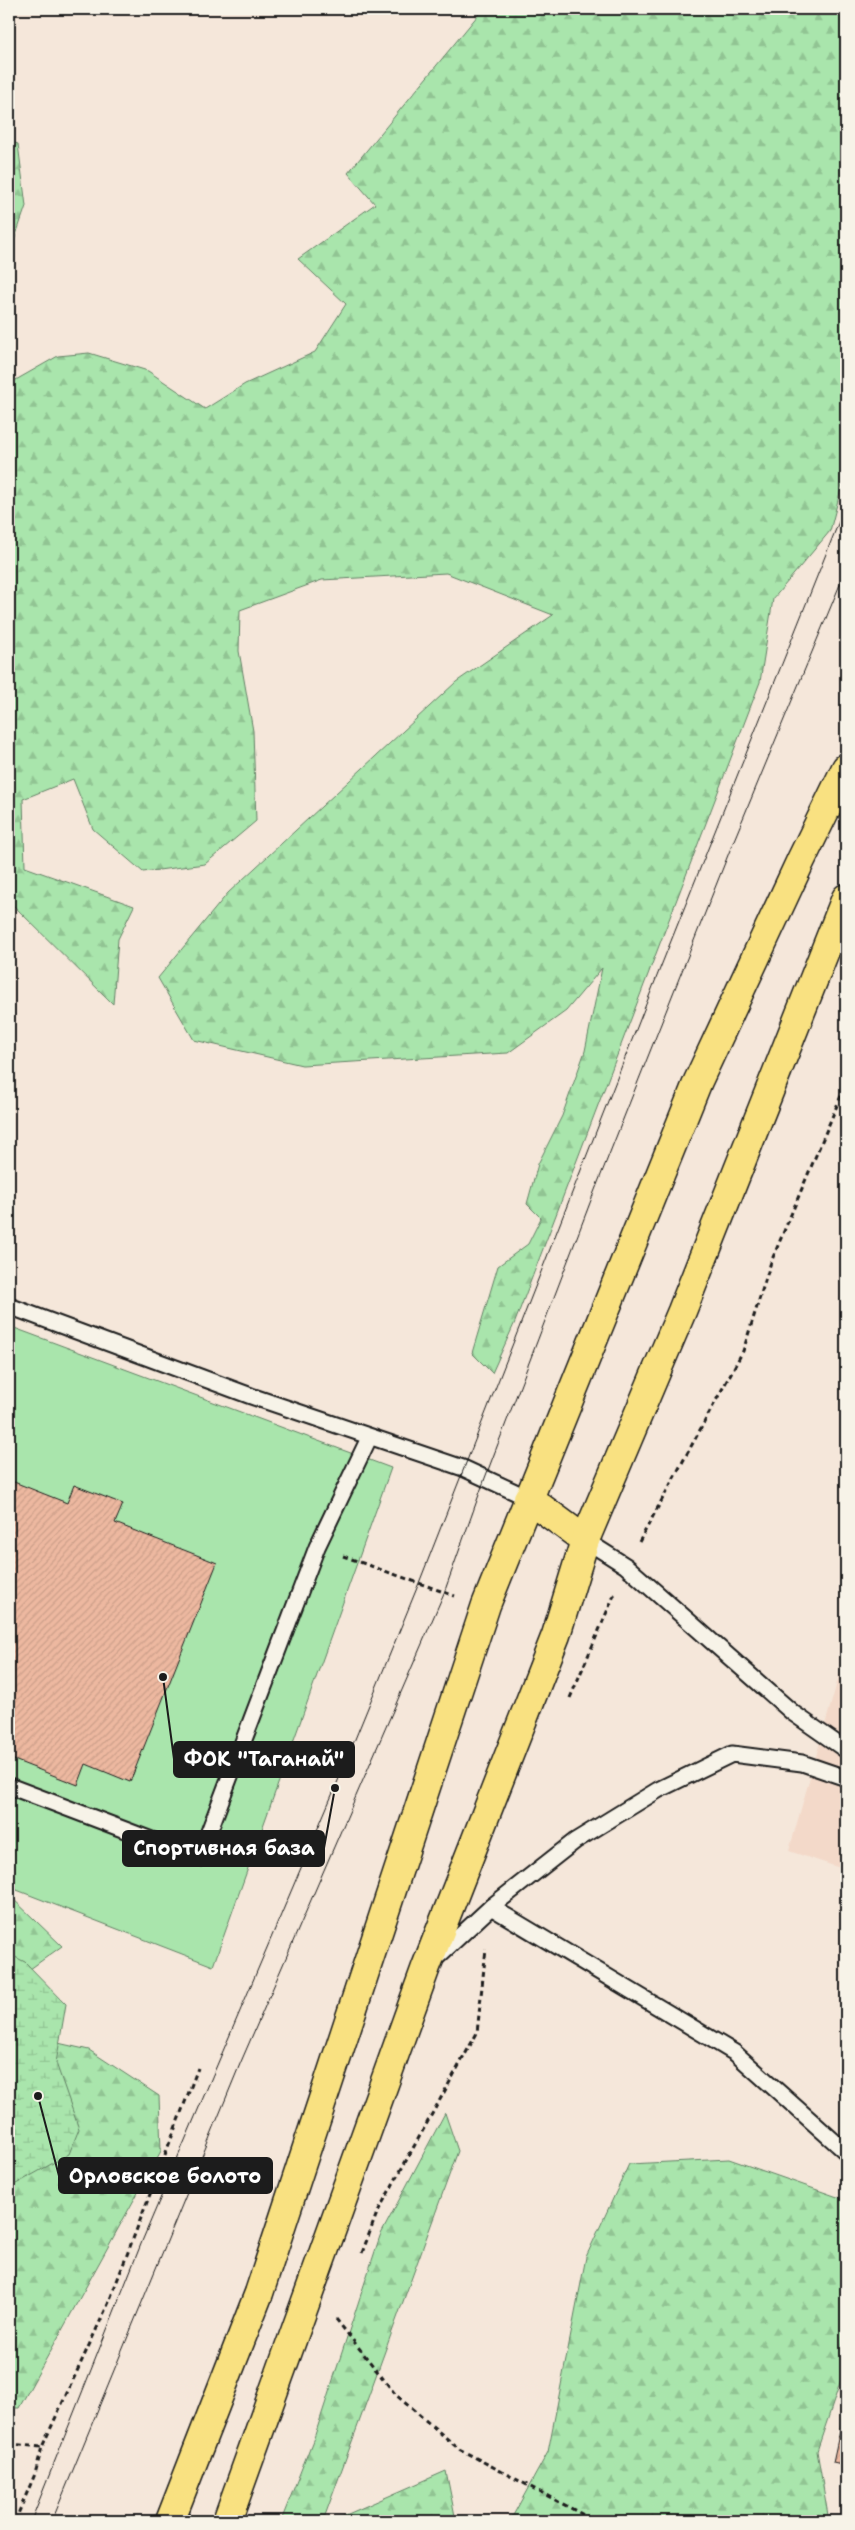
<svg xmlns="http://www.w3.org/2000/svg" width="855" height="2530" viewBox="0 0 855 2530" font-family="'Shantell Sans',sans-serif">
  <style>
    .built { fill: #f3d9c9 }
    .forest { fill: url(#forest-firs); stroke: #628064 }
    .wetland { fill: url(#wetland-marsh); stroke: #628064 }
    .garden { fill: #a9e5ac; stroke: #628064 }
    .building { fill: url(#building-hatch); stroke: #1c1c1c }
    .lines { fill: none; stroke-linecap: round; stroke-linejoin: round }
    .lane-casing { stroke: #1c1c1c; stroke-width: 19 }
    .primary-casing { stroke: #1c1c1c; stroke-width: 31 }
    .path { stroke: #1c1c1c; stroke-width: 3; stroke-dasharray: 5 4; stroke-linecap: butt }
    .lane { stroke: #f7f3e8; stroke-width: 15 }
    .primary { stroke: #f9e181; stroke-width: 28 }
    .tram { stroke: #1c1c1c; stroke-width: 1 }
    .leader { fill: none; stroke: #1c1c1c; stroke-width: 2 }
    .callout-dot { fill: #1c1c1c; stroke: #f7f3e8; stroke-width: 2 }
    .callout { fill: #1c1c1c; stroke: #1c1c1c; stroke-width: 2 }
    .callout-label { font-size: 20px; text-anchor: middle; font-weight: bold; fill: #fff }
  </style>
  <defs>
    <pattern id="forest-firs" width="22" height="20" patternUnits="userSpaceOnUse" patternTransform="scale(1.25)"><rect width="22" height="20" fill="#a9e5ac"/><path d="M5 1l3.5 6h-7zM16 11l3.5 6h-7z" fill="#91c493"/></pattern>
    <pattern id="wetland-marsh" width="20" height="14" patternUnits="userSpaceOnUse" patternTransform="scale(1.25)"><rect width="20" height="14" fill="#a9e5ac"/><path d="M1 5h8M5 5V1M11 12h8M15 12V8" fill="none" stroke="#91c493"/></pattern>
    <pattern id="building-hatch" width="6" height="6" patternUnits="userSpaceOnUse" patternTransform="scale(1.25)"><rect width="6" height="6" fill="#edb8a0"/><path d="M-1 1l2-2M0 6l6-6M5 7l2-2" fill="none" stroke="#cb9e89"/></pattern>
  </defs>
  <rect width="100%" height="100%" fill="#f5e7da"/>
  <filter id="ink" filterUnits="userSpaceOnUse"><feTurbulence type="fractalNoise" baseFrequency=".02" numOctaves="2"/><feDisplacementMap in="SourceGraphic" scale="10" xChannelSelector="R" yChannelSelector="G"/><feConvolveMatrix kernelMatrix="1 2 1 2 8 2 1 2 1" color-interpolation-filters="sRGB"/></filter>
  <g filter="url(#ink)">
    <polygon class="built" points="846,1651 846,1870 789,1851"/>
    <g class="forest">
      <polygon points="483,9 846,9 844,477 830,531 773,599 760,682 515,1322 492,1373 472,1353 498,1266 528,1244 541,1218 527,1204 538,1164 562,1116 585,1051 602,968 566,1011 508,1053 302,1065 194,1040 158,978 228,893 456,682 553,615 446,573 322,580 240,610 239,651 253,731 256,821 205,864 143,872 93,829 73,779 23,799 25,867 134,906 118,939 113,1004 9,901 9,381 14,381 58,356 89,353 148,371 205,409 245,384 315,352 346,304 298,259 375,204 348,173"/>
      <polygon points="9,141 18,144 26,206 9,255"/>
      <polygon points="9,1895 62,1946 19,1977 9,1977"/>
      <polygon points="9,2032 89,2050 159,2096 161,2151 19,2408 9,2408"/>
      <polygon points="445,2113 458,2151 323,2521 281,2521 315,2435 380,2236"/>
      <polygon points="729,2159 846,2200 846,2365 817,2451 829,2521 510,2521 548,2452 586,2257 629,2164"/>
      <polygon points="446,2471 456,2521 332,2521"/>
    </g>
    <polygon class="wetland" points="9,1954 25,1962 66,2004 56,2063 79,2129 69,2154 9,2188"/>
    <polygon class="garden" points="9,1326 391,1468 213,1966 9,1887"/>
    <g class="building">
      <polygon points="9,1480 67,1503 74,1485 123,1504 115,1523 217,1563 130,1782 86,1764 78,1785 9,1758"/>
      <polygon points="846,2402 846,2465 833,2462"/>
    </g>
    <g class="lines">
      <g class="lane-casing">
        <g id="lane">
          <polyline points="9,1306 251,1396 463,1468 528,1498"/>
          <polyline points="585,1540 626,1566 793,1713 846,1750"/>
          <polyline points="9,1786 199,1858 317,1547 369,1438"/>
          <polyline points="491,1907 575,1841 658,1790 732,1754 802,1763 846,1778"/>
          <polyline points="435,1959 491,1907 735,2053 846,2152"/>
        </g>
      </g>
      <g class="primary-casing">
        <g id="primary">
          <polyline points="528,1498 585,1540"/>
          <polyline points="170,2521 259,2293 486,1605 698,1081 801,860 846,768"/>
          <polyline points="227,2521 426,1967 556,1635 585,1540 682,1311 846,898"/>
        </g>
      </g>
      <g class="path">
        <polyline points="639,1542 743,1351 771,1262 846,1084"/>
        <polyline points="343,1556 455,1596"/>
        <polyline points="570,1698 615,1593"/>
        <polyline points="362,2253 377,2213 477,2033 486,1949"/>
        <polyline points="336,2319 396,2395 459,2449 595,2521"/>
        <polyline points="9,2444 42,2447"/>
        <polyline points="15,2521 35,2474 42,2447 109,2302 198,2068"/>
      </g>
      <use href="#lane" class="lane"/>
      <use href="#primary" class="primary"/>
      <g class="tram">
        <polyline points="31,2521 143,2239 335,1788 419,1583 661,966 846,504"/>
        <polyline points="52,2521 240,2064 444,1593 485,1478 593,1195 732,845 846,570"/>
      </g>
    </g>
  </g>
  <path class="leader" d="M163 1677L174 1759M335 1788L324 1848M38 2096L59 2176"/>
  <g class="callout-dot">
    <circle cx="163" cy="1677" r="5"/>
    <circle cx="335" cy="1788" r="5"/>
    <circle cx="38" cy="2096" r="5"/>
  </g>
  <g class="callout">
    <rect x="174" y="1742" width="180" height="35" rx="5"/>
    <rect x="123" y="1831" width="201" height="35" rx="5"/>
    <rect x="59" y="2158" width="213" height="35" rx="5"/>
  </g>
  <g class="callout-label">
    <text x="264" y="1766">ФОК "Таганай"</text>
    <text x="224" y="1855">Спортивная база</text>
    <text x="165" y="2183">Орловское болото</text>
  </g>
  <rect width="855" height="2530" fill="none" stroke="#f7f3e8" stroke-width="30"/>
  <rect x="15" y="15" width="825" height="2500" fill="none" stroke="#1c1c1c" stroke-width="2" filter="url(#ink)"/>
</svg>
